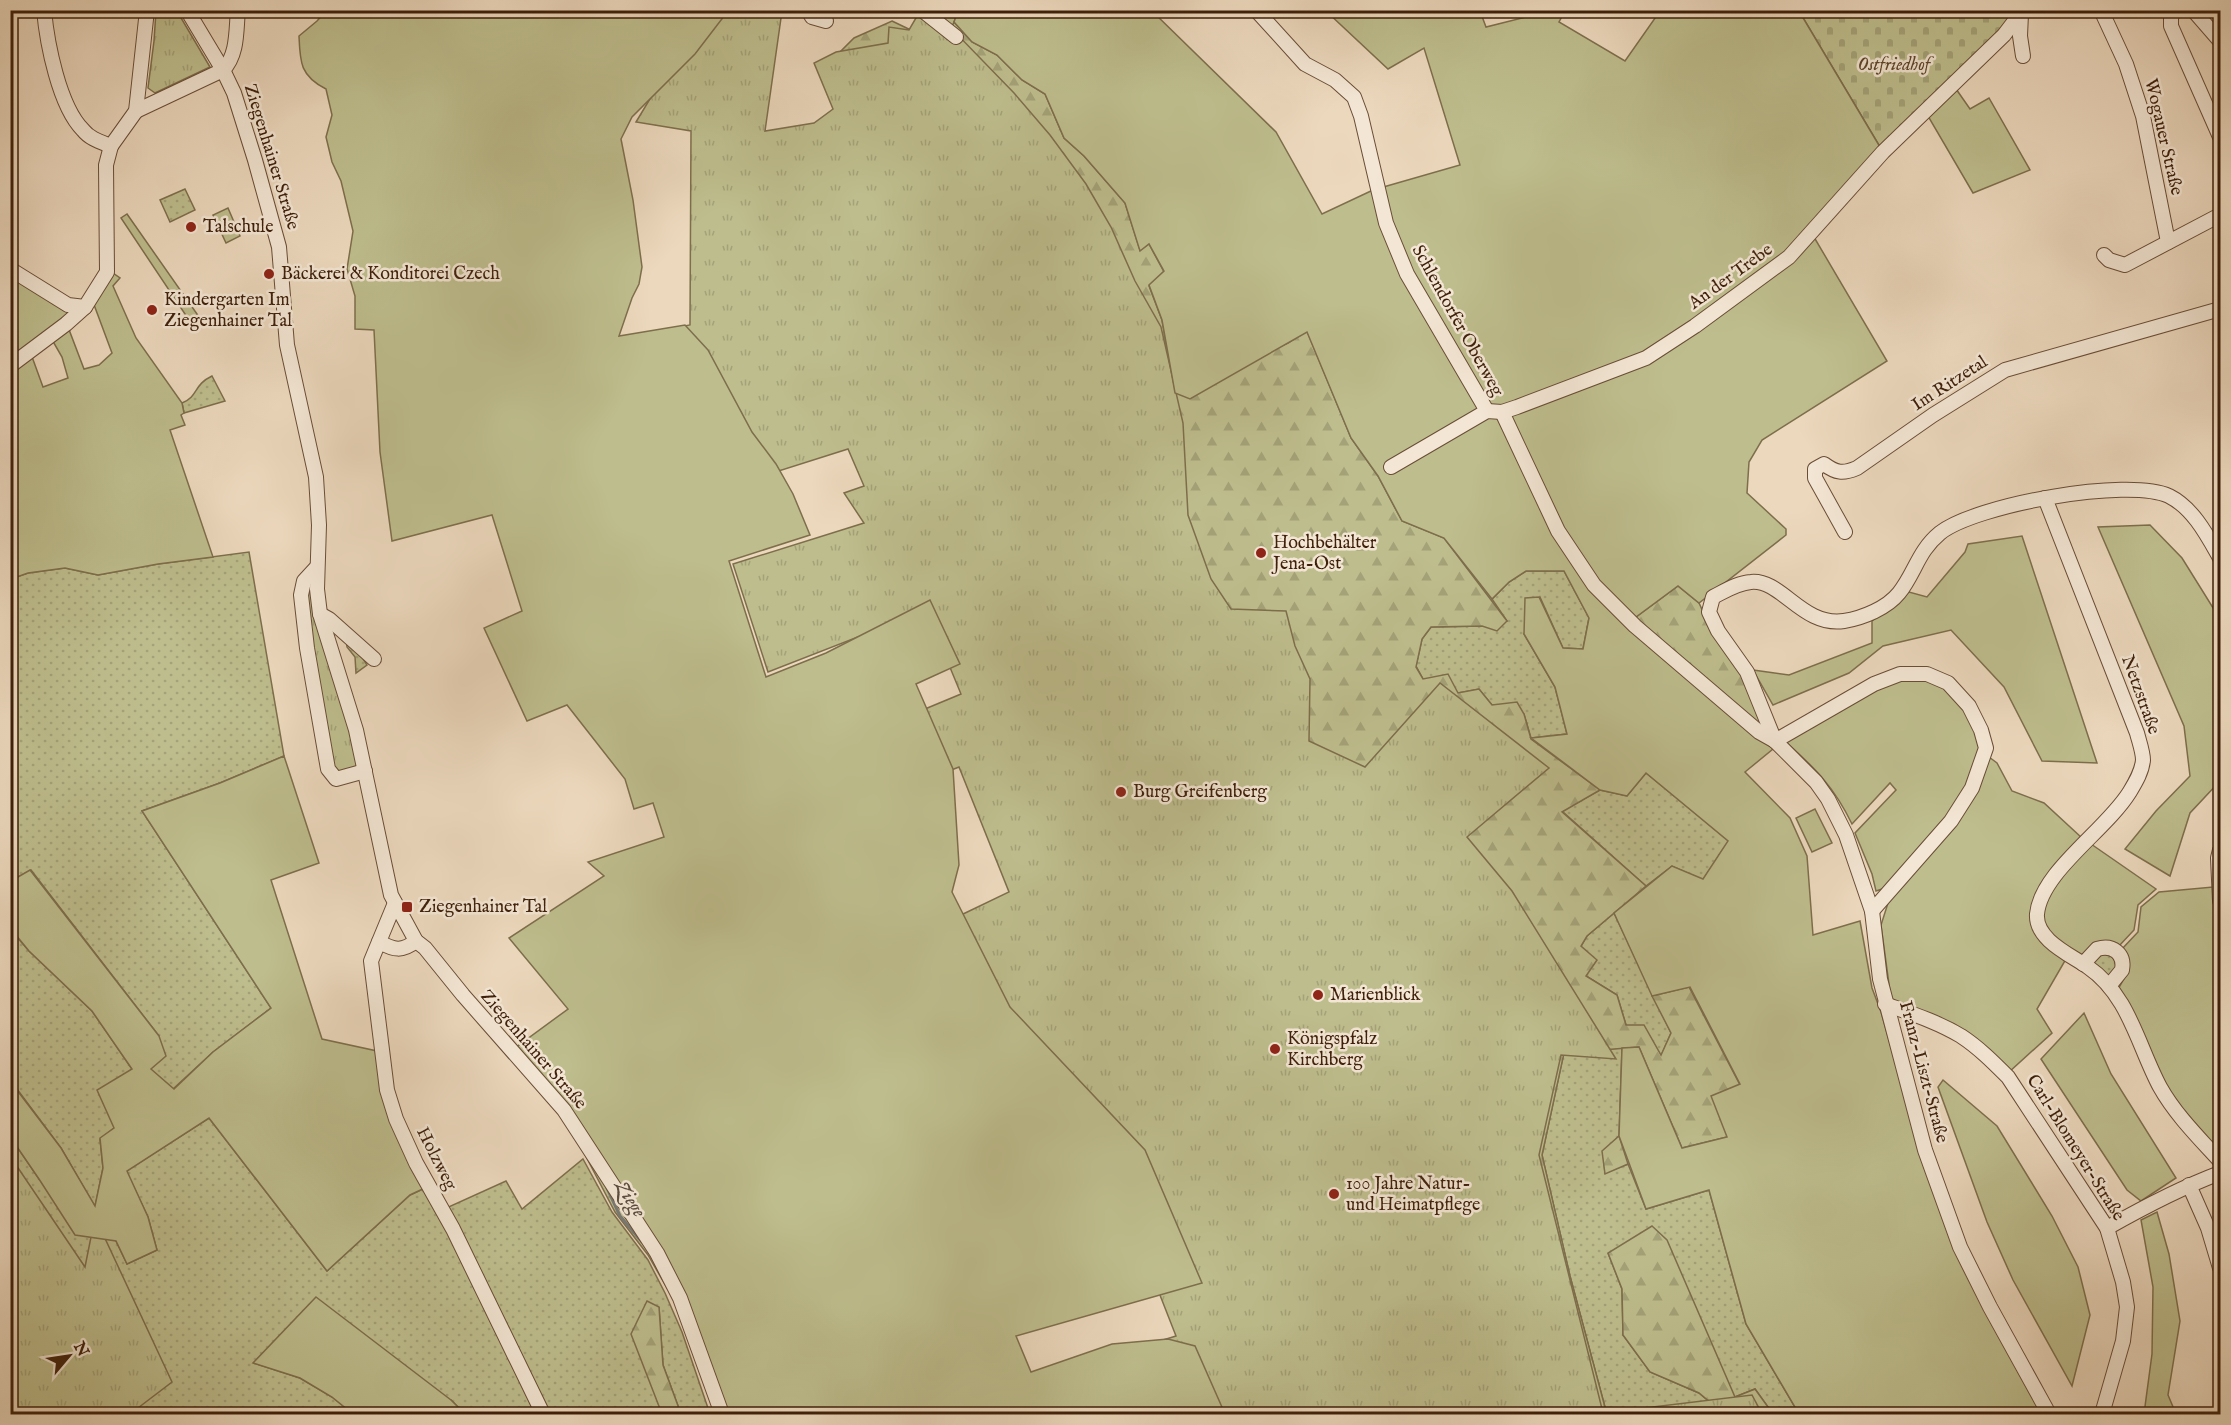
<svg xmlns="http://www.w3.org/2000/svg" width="2231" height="1425" viewBox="0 0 2231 1425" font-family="'IM FELL English',serif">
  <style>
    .grass { fill: url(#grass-dots); stroke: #7e6e4c; stroke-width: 1.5 }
    .forest { fill: url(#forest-firs); stroke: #7e6e4c; stroke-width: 1.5 }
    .cemetery { fill: url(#cemetery-stones); stroke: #7e6e4c; stroke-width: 1.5 }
    .park { fill: url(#park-tufts); stroke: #7e6e4c; stroke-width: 1.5 }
    .garden { fill: #bebd8d; stroke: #7e6e4c; stroke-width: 1.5 }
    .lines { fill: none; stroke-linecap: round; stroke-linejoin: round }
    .stream { stroke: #787a75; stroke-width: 3 }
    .minor-casing { stroke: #6a4d37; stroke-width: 16 }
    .minor { stroke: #f3e6d4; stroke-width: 14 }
    .poi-dot { fill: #8f2418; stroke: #f3e6d4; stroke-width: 2 }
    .labels { text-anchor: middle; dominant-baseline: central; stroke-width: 5; stroke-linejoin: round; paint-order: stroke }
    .park-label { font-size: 18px; font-style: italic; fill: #5e462b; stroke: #f3e6d4 }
    .street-label { font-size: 18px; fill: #3e1f0a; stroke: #f3e6d4 }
    .poi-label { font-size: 18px; fill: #3e1f0a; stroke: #f3e6d4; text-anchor: start }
    .water-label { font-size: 20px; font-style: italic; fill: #5b4d3f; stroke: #f3e6d4 }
  </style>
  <defs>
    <pattern id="grass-dots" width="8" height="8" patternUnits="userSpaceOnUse" patternTransform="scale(1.5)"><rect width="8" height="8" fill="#bebd8d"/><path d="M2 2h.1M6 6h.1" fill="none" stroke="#a4a278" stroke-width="1.8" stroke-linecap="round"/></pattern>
    <pattern id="forest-firs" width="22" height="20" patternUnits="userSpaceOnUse" patternTransform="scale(1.5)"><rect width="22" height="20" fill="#bebd8d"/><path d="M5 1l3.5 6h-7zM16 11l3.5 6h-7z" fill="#a4a278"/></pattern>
    <pattern id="cemetery-stones" width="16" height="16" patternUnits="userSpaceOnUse" patternTransform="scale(1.5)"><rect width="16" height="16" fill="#bebd8d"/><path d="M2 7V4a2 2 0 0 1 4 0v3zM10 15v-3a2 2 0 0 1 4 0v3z" fill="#a4a278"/></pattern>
    <pattern id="park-tufts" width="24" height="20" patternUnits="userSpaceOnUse" patternTransform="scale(1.5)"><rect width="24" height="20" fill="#bebd8d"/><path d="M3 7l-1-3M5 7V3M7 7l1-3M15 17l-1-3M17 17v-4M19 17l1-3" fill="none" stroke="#a4a278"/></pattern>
  </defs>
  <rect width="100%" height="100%" fill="#ecd8bd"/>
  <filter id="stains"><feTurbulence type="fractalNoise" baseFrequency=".00333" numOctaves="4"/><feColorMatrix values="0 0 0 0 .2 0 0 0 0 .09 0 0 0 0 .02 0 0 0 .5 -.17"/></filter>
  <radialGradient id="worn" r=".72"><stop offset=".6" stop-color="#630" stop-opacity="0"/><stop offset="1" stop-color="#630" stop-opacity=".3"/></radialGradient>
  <g class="grass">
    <polygon points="926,11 958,11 951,31"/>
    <polygon points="185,189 195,210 170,222 160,200"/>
    <path d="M212,376l13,25 -41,12 -2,-10c17,-7 11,-18 30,-27z"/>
    <polygon points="249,552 284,756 220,783 142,811 271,1008 213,1052 173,1089 150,1069 159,1036 31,870 11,881 11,579 28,573 65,568 98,575 158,564"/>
    <polygon points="1526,571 1564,571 1589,618 1583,649 1563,648 1540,597 1524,634 1555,687 1567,734 1531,738 1524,714 1492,705 1479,689 1458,693 1423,679 1416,666 1422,639 1431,627 1482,626 1507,621 1492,599 1509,582"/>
    <polygon points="346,639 357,649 367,665 356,673 355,657 347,647"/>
    <polygon points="1646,773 1729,841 1703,880 1672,866 1646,886 1562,811 1600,790 1627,796"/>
    <polygon points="1614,913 1671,1033 1661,1056 1626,1025 1617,995 1586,976 1581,946 1587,936"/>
    <polygon points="10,929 29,951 92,1011 132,1069 114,1128 100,1139 103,1168 95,1207 61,1148 11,1081"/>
    <path d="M2103,954c9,1 12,4 13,13l-8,9 -14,-13 1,-3z"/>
    <polygon points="1622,1048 1619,1136 1603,1151 1605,1173 1628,1164 1646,1209 1709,1190 1746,1324 1799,1414 1773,1414 1755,1389 1735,1397 1608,1253 1622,1289 1623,1335 1650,1372 1699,1393 1724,1414 1637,1414 1606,1411 1570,1276 1542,1155 1564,1052"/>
    <polygon points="209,1118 327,1271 410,1195 427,1187 538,1414 465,1414 451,1400 253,1363 300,1378 332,1397 353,1414 52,1414 11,1199 11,1138 39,1179 116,1241 127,1264 157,1250 148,1217 126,1171"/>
    <polygon points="581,1147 615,1198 625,1217 637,1231 669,1282 667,1288 648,1255 615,1212"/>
    <polygon points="583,1159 612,1212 648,1260 665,1293 682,1332 710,1414 681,1414 663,1365 659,1307 653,1387 662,1414 550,1414 444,1209 506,1181 522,1209"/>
  </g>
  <g class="forest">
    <polygon points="892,21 944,46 954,22 972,42 997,55 1022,80 1045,94 1064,138 1084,156 1125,203 1140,250 1149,244 1164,272 1149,286 1162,320 1175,393 1288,343 1307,331 1351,438 1378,476 1402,521 1444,538 1507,621 1497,631 1482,626 1431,627 1422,639 1416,667 1423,679 1448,674 1458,693 1479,689 1492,705 1517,702 1524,714 1531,739 1600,790 1562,812 1646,886 1587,936 1581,946 1597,960 1586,976 1617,995 1626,1025 1644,1025 1661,1055 1671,1033 1652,996 1689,987 1740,1085 1727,1137 1682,1148 1639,1047 1564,1053 1542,1155 1570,1276 1606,1411 1637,1414 1374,1414 838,54 854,38"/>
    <polygon points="1678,586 1699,603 1711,629 1745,675 1773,749 1628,623"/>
    <polygon points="1619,1136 1628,1164 1605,1174 1602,1151"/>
    <polygon points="1652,1226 1667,1240 1735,1397 1755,1389 1773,1414 1724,1414 1699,1393 1650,1372 1623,1335 1622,1289 1608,1253"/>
    <polygon points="647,1301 659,1307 663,1365 681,1414 662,1414 631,1334"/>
  </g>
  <polygon class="cemetery" points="1799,11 2023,11 1883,152"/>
  <g class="park">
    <polygon points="156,11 177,11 210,67 155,93 148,88 154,41"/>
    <polygon points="720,11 782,11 765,131 814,123 833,109 814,63 836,52 888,43 889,27 909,30 920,11 950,27 1014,93 1050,135 1086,184 1111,227 1135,281 1161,327 1183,423 1188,515 1211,579 1231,609 1286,611 1295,646 1310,679 1309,741 1365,767 1440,683 1549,768 1467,837 1512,891 1616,1059 1561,1055 1539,1155 1603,1413 1752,1395 1761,1412 1757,1414 1046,1414 1031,1381 1176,1336 1129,1216 1031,1159 959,916 1009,892 959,767 883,797 860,736 961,694 949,665 891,624 768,672 733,564 864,523 844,493 864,486 848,449 681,502 625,337 690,325 691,131 636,122 674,59"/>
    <polygon points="311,577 358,760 357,768 335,774 310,647 307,582"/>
    <polygon points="10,1156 85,1267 95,1217 172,1382 130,1414 11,1414"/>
  </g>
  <g class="garden">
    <path d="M326,11h402l-33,43 -63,63 -11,22 12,61 9,67 -3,17 -7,14 -13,38 66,-11 23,25 44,82 24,32 17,30 17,41 -81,26 37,116 60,-24 104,-53 30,64 -44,20 37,85 6,96 -7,27 58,115 135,143 57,133 -186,53 15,36 81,-28 56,-5 27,7 30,68h-500l-49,-130 -161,-236 53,-39 -59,-71 95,-62 -16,-14 76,-25 -11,-34 -19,6 -9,-30 -58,-74 -40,16 -43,-93 38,-17 -30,-96 -100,26 -12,-89 -6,-122 -19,-1v-33l-8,-27 6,-38 -12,-50 -9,-19 -6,-25 6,-22 -6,-26c-26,-13 -26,-27 -27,-53l18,-15z"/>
    <polygon points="958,11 1152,11 1276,132 1322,214 1373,190 1460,165 1424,48 1388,69 1326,11 1480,11 1486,27 1550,11 1565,11 1559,22 1625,61 1660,11 1799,11 1883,152 1811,232 1887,361 1762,440 1749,462 1747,493 1786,529 1786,535 1699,603 1678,586 1628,623 1773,749 1745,772 1790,818 1807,856 1813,935 1860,921 1872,988 1881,1012 1921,1152 2042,1414 1799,1414 1746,1324 1709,1190 1646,1209 1619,1136 1622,1048 1639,1047 1682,1148 1727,1137 1711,1096 1740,1084 1690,987 1652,996 1614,913 1672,866 1703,879 1728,841 1646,773 1627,796 1600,790 1531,738 1567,734 1555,687 1524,634 1525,598 1539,597 1563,648 1583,649 1589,618 1564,571 1526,571 1509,582 1492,599 1444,538 1402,521 1378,476 1351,438 1307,332 1190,399 1175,393 1162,320 1149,285 1164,271 1149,244 1140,251 1125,203 1084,156 1064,138 1045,94 1022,80 997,55 972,42 954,22"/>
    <polygon points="1954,86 1970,109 1989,98 2030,170 1973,193 1925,111"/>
    <polygon points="228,208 240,236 226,243 213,215"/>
    <polygon points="127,214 204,324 195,329 121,218"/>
    <polygon points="110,271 120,278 113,286 136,338 182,403 184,413 181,415 185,425 170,430 213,557 158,564 98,575 65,568 28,573 11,579 11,371 31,354 43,387 68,378 62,357 51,338 68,327 84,369 99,365 112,353 93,302"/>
    <polygon points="11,274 55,305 73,310 16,356 11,356"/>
    <polygon points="2150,525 2182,558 2220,619 2220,781 2190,813 2170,876 2125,849 2156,811 2190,776 2184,726 2098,527"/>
    <polygon points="2022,536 2097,763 2042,761 2004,687 1951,630 1883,646 1849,673 1773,705 1753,670 1789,675 1872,643 1872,621 1909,592 1927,597 1965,552 1968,544"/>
    <path d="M1893,679l33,1 13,4 20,16 15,25 5,20 -1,15 -4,12 -32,53 -57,63 -9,3 -4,-17 -17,-41 41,-43 -6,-7 -38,41c-18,-37 -36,-55 -65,-81l1,-6z"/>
    <polygon points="284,756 319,863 271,880 322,1039 377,1051 427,1187 410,1195 327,1271 209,1118 127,1171 148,1217 157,1250 127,1264 116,1241 75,1235 39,1179 11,1138 10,1081 61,1148 95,1206 103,1168 100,1138 114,1128 97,1090 132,1069 92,1011 29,951 11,929 11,881 30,870 159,1036 166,1056 151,1069 174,1089 213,1052 271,1008 142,811 220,783"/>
    <path d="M1989,757l8,6 15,28 32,12 38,35c-19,20 -41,39 -49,67l33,54 -29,50 15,24 -43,39 -118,-73 -10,-74 7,-22z"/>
    <polygon points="1815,809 1832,843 1812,852 1796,818"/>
    <path d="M2091,844l65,45 -18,16 -4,25 -15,16c-19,-2 -25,-6 -37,11 -13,-8 -28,-16 -37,-29 -17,-26 30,-67 46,-84z"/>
    <polygon points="2213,887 2220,994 2220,1153 2186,1116 2165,1087 2118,989 2128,972 2122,949 2138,932 2141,907 2159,892"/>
    <polygon points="2084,1013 2111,1074 2176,1178 2141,1201 2127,1190 2041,1059"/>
    <polygon points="1943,1080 1997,1126 2052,1216 2078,1267 2090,1315 2072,1386 2013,1280 1987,1222 1938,1087"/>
    <polygon points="2157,1212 2169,1254 2180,1321 2168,1395 2176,1414 2144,1414 2152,1354 2153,1287 2141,1220"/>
    <polygon points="316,1297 451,1400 465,1414 353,1414 332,1397 300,1378 253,1363"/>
  </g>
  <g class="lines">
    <polyline class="stream" points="607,1188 620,1216 642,1242"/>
    <g class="minor-casing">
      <g id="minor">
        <path d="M44,10c3,33 15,96 39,120 7,9 18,12 28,16l25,-35 11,-101"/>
        <polyline points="187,10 223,70 234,93 255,160 279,247 287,345 316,477 319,525 317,589 320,614 356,730 391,895 416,941 425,948 463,995 564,1110 657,1253 680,1298 722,1414"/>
        <polyline points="808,10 812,17 826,21"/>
        <polyline points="922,10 956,37"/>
        <polyline points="1256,10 1305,64 1335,80 1354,97 1361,116 1386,223 1407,274 1487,411"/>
        <polyline points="2101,10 2126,64 2143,116 2168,242"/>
        <polyline points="2174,10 2171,18 2171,26 2220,137"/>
        <polyline points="2193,10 2220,41"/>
        <polyline points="2021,14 2020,36 2023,56"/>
        <path d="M136,111l87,-41c15,-15 13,-40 15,-60"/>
        <polyline points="2104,255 2109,260 2125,265 2220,215"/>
        <polyline points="10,269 68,305 85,307 107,272 106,165 111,146"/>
        <polyline points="10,366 66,324 85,307"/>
        <polyline points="1502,412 1558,531 1594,585 1635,626 1759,732 1775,741 1816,782 1828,799 1846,835 1872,911 1880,979 1925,1150 1960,1247 1990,1307 2049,1414"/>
        <polyline points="1391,467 1487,411 1502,412 1517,407 1646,358 1695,326 1789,257 1883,152 2004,35 2023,10"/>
        <path d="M2045,498l92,235c2,8 6,19 6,27 -1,12 -8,23 -14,33 -24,38 -88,79 -92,121 -2,26 34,41 51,53 41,28 50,79 72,120 15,27 39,51 60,74"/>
        <path d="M1845,532l-30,-54v-9l9,-5c12,9 19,10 33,4l76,-53 72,-45 215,-61"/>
        <polyline points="316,568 304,581 301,595 307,648 328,769 336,779 365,771"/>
        <polyline points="320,614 329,619 374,659"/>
        <path d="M1775,741l-28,-69 -29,-41 -9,-19 4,-15c12,-6 24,-14 38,-15 31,-3 51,45 93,39 19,-3 43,-13 55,-28 16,-20 19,-42 41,-60 35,-28 188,-56 229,-37 24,12 38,39 51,62"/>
        <polyline points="1775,741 1874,684 1900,674 1927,674 1948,683 1969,706 1981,730 1986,748 1972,788 1951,821 1872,911"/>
        <polyline points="2220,850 2218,858 2220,901"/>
        <polyline points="395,903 371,961 387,1090 396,1119 416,1163 453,1229 543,1414"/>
        <path d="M379,942c15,8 23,10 37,-1"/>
        <path d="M2083,964l14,-15c16,-5 28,5 25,21l-13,16"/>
        <path d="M1885,1004c25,9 53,18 76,32 17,11 32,26 47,41l99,151 16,54 4,25 -4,34 -21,73"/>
        <polyline points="2189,1185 2208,1228 2220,1268"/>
        <path d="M2107,1228c37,-21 73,-40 113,-55"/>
      </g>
    </g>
    <use href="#minor" class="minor"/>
  </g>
  <g class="poi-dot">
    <circle cx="191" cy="227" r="6"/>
    <circle cx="269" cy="274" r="6"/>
    <circle cx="152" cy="310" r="6"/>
    <circle cx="1261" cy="553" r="6"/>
    <circle cx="1121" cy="792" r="6"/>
    <rect x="401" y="901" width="12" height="12" rx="3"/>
    <circle cx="1318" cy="995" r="6"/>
    <circle cx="1275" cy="1049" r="6"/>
    <circle cx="1334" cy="1194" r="6"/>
  </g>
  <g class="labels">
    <g class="park-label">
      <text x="1894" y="65">Ostfriedhof</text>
    </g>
    <g class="street-label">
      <text transform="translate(2163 137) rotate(77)">Wogauer Straße</text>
      <text transform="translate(271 157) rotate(73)">Ziegenhainer Straße</text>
      <text transform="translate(1731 277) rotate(-36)">An der Trebe</text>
      <text transform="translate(1457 321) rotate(61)">Schlendorfer Oberweg</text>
      <text transform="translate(1950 384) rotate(-33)">Im Ritzetal</text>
      <text transform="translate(2140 695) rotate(70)">Netzstraße</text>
      <text transform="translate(533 1050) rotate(49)">Ziegenhainer Straße</text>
      <text transform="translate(1923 1072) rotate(75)">Franz-Liszt-Straße</text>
      <text transform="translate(2075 1148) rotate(58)">Carl-Blomeyer-Straße</text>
      <text transform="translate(436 1159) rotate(63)">Holzweg</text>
    </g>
    <g class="poi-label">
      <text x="203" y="227">Talschule</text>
      <text x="281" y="274">Bäckerei &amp; Konditorei Czech</text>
      <text x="164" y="300">Kindergarten Im<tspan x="164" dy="21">Ziegenhainer Tal</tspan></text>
      <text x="1273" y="543">Hochbehälter<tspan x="1273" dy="21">Jena-Ost</tspan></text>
      <text x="1133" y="792">Burg Greifenberg</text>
      <text x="419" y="907">Ziegenhainer Tal</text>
      <text x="1330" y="995">Marienblick</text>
      <text x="1287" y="1039">Königspfalz<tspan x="1287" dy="21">Kirchberg</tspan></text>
      <text x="1346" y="1184">100 Jahre Natur-<tspan x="1346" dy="21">und Heimatpflege</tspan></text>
    </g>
    <g class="water-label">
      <text transform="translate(630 1199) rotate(57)">Ziege</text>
    </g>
  </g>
  <rect width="2231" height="1425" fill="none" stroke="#ecd8bd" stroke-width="36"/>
  <rect x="12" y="12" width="2207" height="1401" fill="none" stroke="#3e1f0a" stroke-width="3"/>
  <rect x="18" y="18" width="2195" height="1389" fill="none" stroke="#3e1f0a" stroke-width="1.5"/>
  <g transform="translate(69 1356) rotate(61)" stroke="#f3e6d4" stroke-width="4.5" paint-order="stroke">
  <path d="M0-4.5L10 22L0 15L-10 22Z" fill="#3e1f0a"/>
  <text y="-9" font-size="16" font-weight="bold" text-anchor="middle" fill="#3e1f0a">N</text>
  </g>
  <rect width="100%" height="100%" filter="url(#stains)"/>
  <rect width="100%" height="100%" fill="url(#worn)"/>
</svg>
